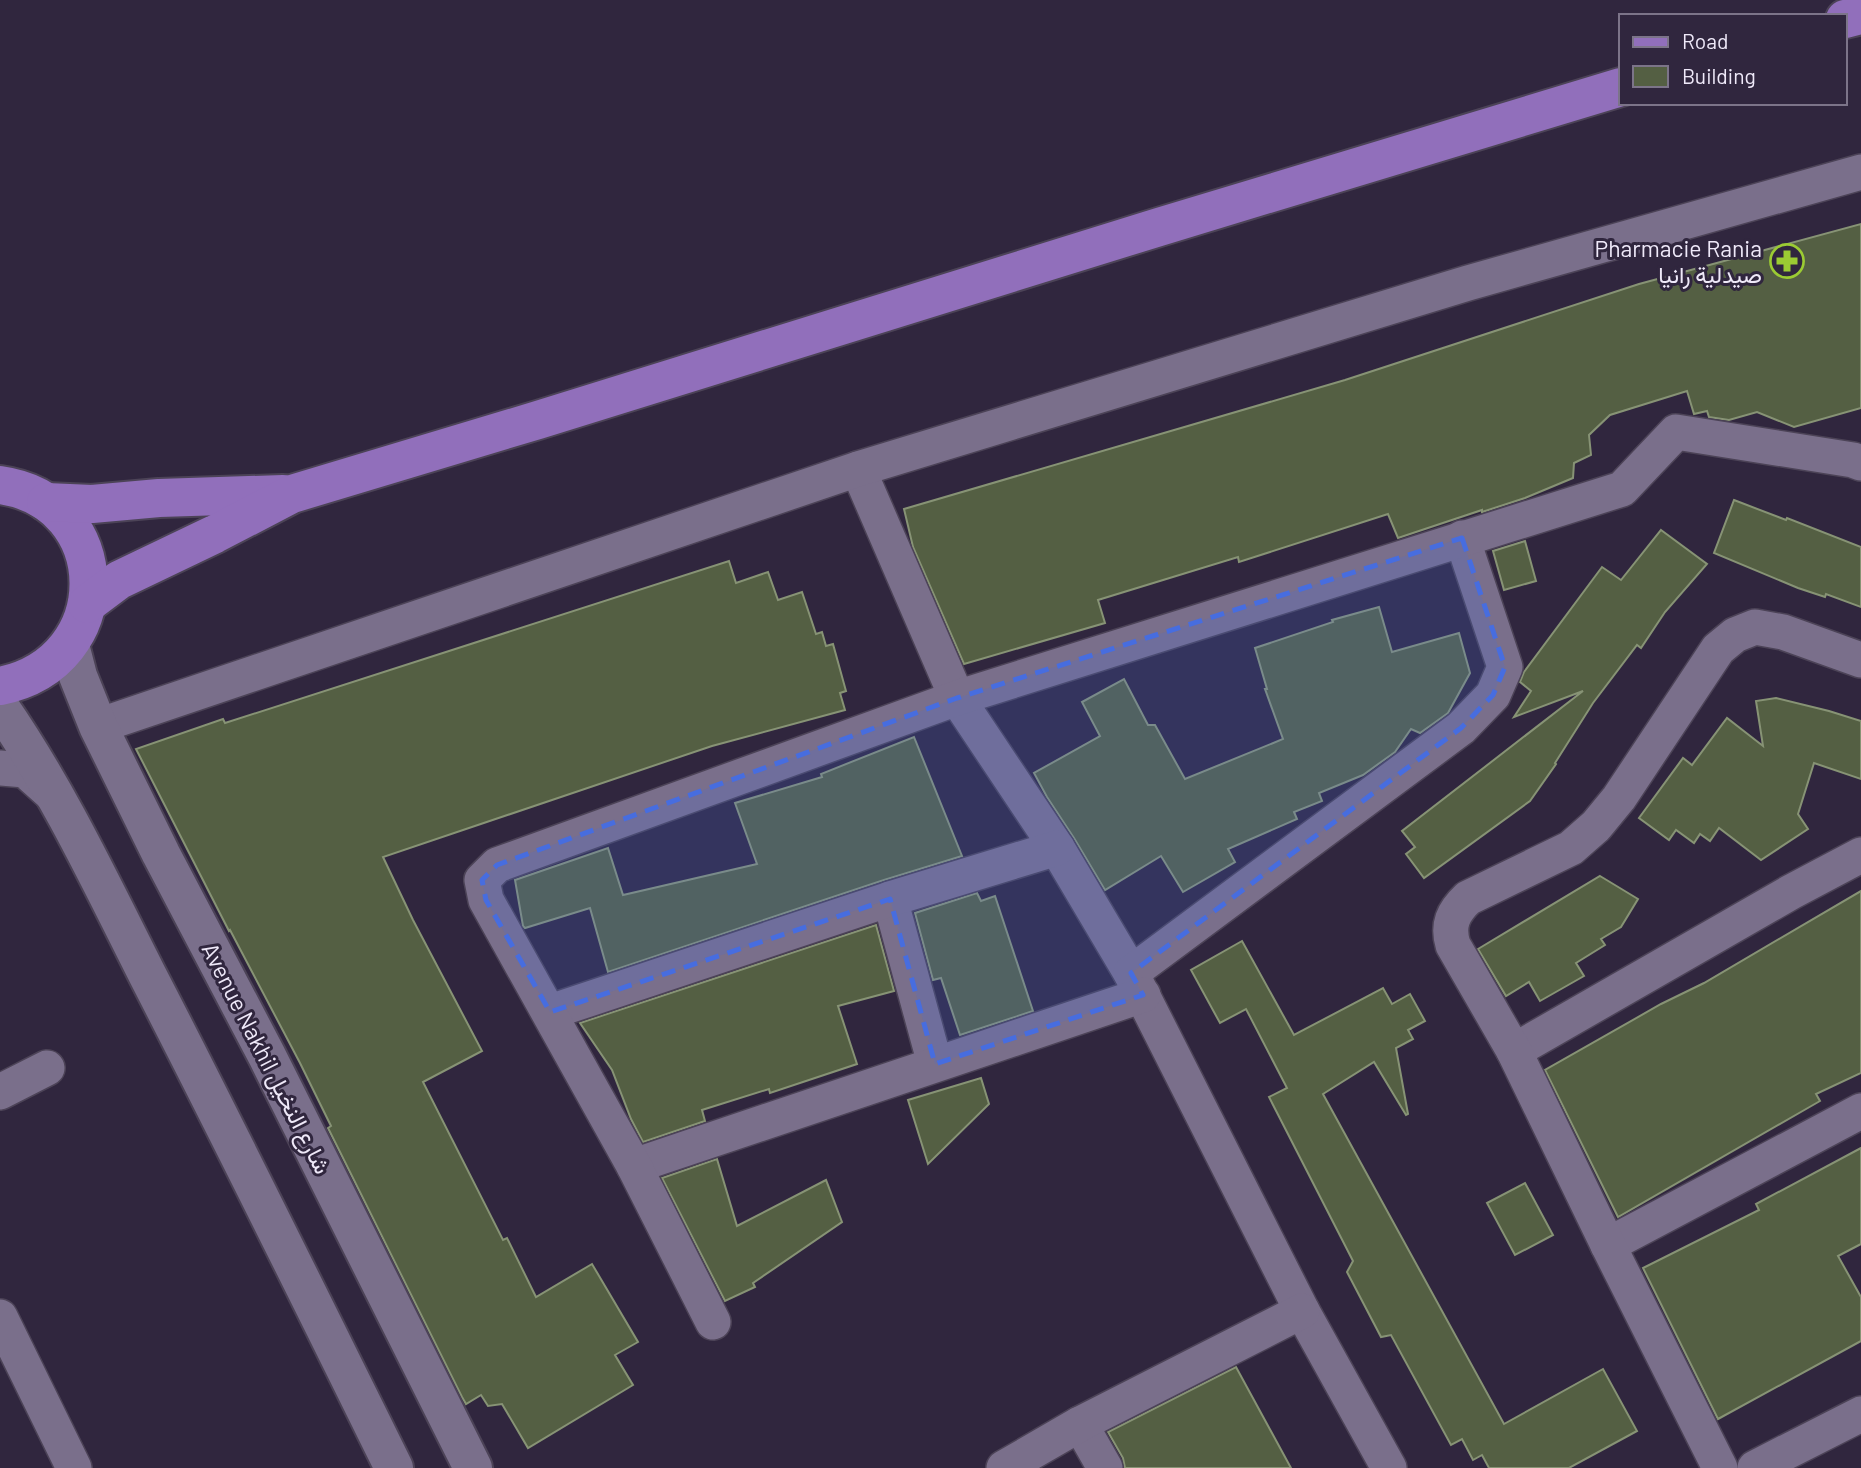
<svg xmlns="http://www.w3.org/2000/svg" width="1861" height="1468" viewBox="0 0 1861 1468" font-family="Barlow,Vazirmatn,sans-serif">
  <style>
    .building { fill: #545f43; stroke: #879375; stroke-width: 2 }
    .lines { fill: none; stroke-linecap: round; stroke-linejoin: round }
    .minor-casing { stroke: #4c4357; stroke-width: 38 }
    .tertiary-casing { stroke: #4c4357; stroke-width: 42 }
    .primary-casing { stroke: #4c4357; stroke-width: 42 }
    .minor { stroke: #7a6f8b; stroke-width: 35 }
    .tertiary { stroke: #7a6f8b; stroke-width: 38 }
    .primary { stroke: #916fbb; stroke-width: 38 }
    .marked { fill: #476ddf; fill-opacity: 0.2; stroke: #476ddf; stroke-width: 5; stroke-dasharray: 14 9; stroke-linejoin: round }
    .labels { text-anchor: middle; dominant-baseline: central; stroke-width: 6; stroke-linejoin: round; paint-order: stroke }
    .poi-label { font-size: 23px; fill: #efe9f9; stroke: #30263e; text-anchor: end }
    .street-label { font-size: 23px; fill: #efe9f9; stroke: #30263e }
  </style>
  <rect width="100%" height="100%" fill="#30263e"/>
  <g class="building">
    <polygon points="1861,224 1861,408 1794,427 1757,412 1729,420 1709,417 1707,411 1694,414 1687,391 1610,415 1589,435 1591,455 1574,463 1573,478 1525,498 1482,512 1482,510 1398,538 1388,514 1239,562 1238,557 1098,600 1105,623 964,664 913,547 904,509 1345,380 1639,284"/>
    <polygon points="1734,500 1786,520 1787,518 1861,547 1861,607 1826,594 1825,597 1798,588 1714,553"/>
    <polygon points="1661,530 1707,564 1665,612 1641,648 1637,645 1593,703 1555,763 1556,764 1530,801 1424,878 1406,854 1415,847 1402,831 1583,691 1514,717 1531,691 1520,682 1524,672 1602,567 1621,580"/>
    <polygon points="1525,541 1536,581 1504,590 1493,551"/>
    <polygon points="729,561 736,583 768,572 778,600 802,592 816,634 822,632 826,646 833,644 846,691 840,693 845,710 712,746 383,857 413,920 482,1051 423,1082 503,1240 507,1238 536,1297 592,1264 638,1342 615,1355 633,1385 528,1448 502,1404 488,1406 481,1395 466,1404 462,1397 337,1146 328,1128 331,1126 300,1063 230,930 229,931 136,749 223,719 225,723"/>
    <polygon points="1379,607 1392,652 1459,633 1470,673 1448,713 1420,733 1411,729 1395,752 1363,775 1319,793 1322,801 1294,812 1297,819 1228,849 1235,862 1183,892 1161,856 1105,890 1074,838 1047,797 1034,773 1100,736 1082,702 1124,679 1148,725 1155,725 1185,779 1283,739 1265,689 1267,689 1255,648 1333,622 1332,620"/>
    <polygon points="1776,698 1829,711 1861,721 1861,779 1814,763 1798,814 1808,829 1761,860 1719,828 1710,841 1700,834 1694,843 1676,830 1669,840 1639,818 1683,758 1692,765 1727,718 1763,746 1756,701"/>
    <polygon points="914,737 962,856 884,880 608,972 590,908 525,928 523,926 515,880 608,848 623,895 757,864 735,803 822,777 821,774"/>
    <polygon points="1600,876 1638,899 1621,927 1601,939 1605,945 1576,963 1584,976 1540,1001 1529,982 1506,996 1478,949"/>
    <polygon points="1861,891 1861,1073 1816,1094 1820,1101 1618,1217 1545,1070 1661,1004 1704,983"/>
    <polygon points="977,893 981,901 995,896 1033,1011 960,1035 941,978 933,980 915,913"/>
    <polygon points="876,925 894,991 838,1006 857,1064 770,1093 769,1089 702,1110 705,1121 643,1142 631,1119 612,1070 580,1023"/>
    <polygon points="1242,941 1294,1035 1383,988 1392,1004 1410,994 1425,1021 1408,1030 1413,1039 1396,1048 1408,1114 1406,1115 1374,1062 1323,1094 1504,1424 1603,1369 1637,1431 1569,1468 1489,1468 1482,1455 1473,1460 1462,1439 1451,1445 1391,1335 1381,1337 1347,1272 1353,1261 1269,1097 1287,1088 1246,1009 1220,1023 1191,970"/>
    <polygon points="981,1078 989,1104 928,1164 908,1100"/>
    <polygon points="1861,1148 1861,1244 1838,1256 1861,1297 1861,1341 1718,1419 1643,1268 1759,1210 1756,1204"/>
    <polygon points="717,1159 737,1226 826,1180 842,1222 753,1283 755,1287 725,1301 662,1178"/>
    <polygon points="1525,1183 1553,1235 1515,1255 1487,1203"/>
    <polygon points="1236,1367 1291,1468 1125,1468 1123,1458 1108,1432"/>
  </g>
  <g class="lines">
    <g class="minor-casing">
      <g id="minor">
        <polyline points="858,469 957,698 1057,848 1131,973 1302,1311 1389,1468"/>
        <polyline points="98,726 858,469 1468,283 1861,172"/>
        <polyline points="0,768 25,770 53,795"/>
        <polyline points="890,899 935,1064"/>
        <polyline points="1131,973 1461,728 1493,695 1505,667 1462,538"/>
        <polyline points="550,1012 890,899 1057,848"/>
        <polyline points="1514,1051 1791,892 1861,855"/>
        <polyline points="0,1092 47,1068"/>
        <polyline points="634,1166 1143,995"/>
        <polyline points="1608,1245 1861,1111"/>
        <polyline points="0,1317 74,1468"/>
        <polyline points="713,1322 634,1166 486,900 482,880 497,865 957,698 1622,489 1676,432 1853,460 1861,463"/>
        <polyline points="1080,1424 1105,1468"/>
        <polyline points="1004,1468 1080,1424 1302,1311"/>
        <path d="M1720,1468l-112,-223 -94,-194 -61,-106c-6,-20 0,-33 15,-47l103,-50 25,-22 23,-28 99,-149 17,-14 20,-8 28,5 78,28"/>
        <polyline points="1755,1468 1861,1414"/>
      </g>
    </g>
    <g class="tertiary-casing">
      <g id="tertiary">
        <polyline points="70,645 78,676 98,726 161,854 267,1056 473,1468"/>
        <path d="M0,707c58,84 102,178 148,269 84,163 165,328 246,492"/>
      </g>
    </g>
    <g class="primary-casing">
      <g id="primary">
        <polyline points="1845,19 1861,15"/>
        <path d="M0,485c116,16 120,177 0,201"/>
        <polyline points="46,502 92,504 159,498 283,494"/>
        <polyline points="87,604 119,580 215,534 292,494 538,420 1159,227 1621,87"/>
      </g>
    </g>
    <use href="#minor" class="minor"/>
    <use href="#tertiary" class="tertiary"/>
    <use href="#primary" class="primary"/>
  </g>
  <path class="marked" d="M1462,538l43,129 -12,28 -32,33 -330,245 12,22 -208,69 -45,-165 -340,113 -64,-112 -4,-20 15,-15 460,-167z"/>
  <defs>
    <g id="pharmacy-ring" transform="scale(1.75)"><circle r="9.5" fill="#30263e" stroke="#9bcb33" stroke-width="1.5"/><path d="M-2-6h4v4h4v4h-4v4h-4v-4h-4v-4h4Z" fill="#9bcb33"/></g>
  </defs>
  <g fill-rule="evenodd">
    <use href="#pharmacy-ring" x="1787" y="261"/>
  </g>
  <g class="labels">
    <g class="poi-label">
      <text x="1762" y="248">Pharmacie Rania<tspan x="1762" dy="26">صيدلية رانيا</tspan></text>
    </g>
    <g class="street-label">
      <text transform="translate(267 1058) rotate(63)">Avenue Nakhil شارع النخيل</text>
    </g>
  </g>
  <rect x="1619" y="14" width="228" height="91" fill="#30263e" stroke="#7c7489" stroke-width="2"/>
  <rect x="1633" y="37" width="35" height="10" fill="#916fbb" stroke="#7c7489" stroke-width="2"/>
  <text x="1682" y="49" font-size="21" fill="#efe9f9">Road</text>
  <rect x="1633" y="66" width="35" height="21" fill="#545f43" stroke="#7c7489" stroke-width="2"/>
  <text x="1682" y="84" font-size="21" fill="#efe9f9">Building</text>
</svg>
